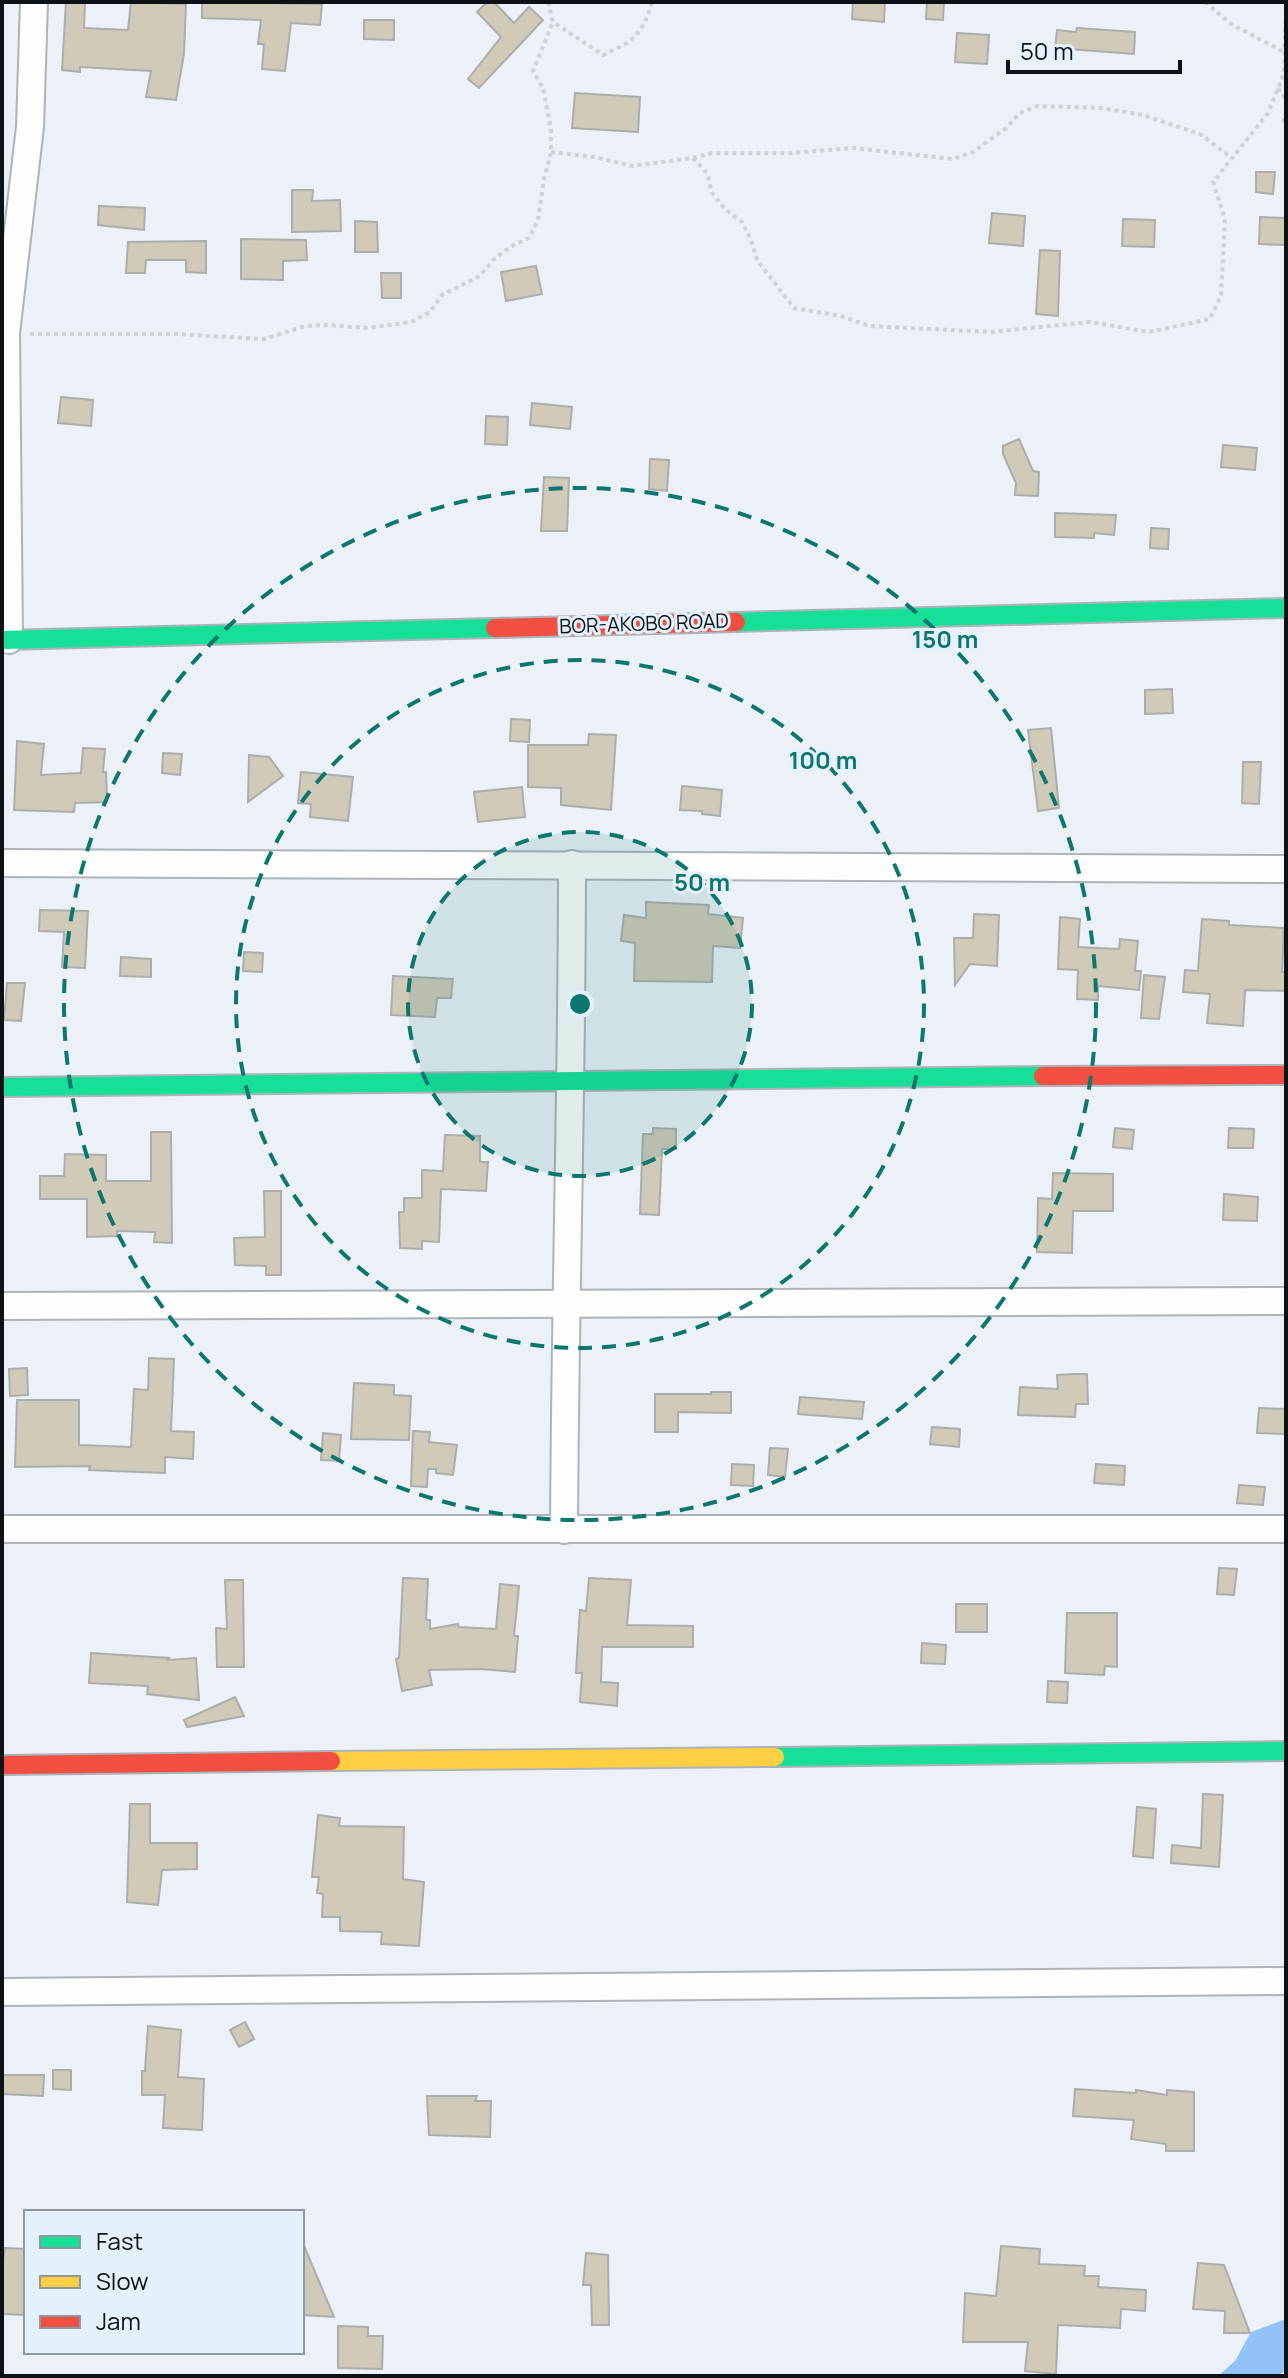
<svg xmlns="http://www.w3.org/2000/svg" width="1288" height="2378" viewBox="0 0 1288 2378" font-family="Manrope,sans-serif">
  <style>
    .water { fill: #93c2f8 }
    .building { fill: #d0cab9; stroke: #acadad; stroke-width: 2 }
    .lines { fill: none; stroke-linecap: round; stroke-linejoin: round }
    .street-casing { stroke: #adb3b8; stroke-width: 30 }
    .fast-casing { stroke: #adb3b8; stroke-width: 22 }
    .slow-casing { stroke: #adb3b8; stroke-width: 22 }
    .jam-casing { stroke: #adb3b8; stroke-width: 22 }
    .path { stroke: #d0d2d4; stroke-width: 4; stroke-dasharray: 4 4; stroke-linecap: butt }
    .street { stroke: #fcfdfe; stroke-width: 26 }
    .fast { stroke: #16e098; stroke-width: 18 }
    .slow { stroke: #ffcf43; stroke-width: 18 }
    .jam { stroke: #f24e42; stroke-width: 18 }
    .ring { fill: none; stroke: #0f766e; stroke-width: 4; stroke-dasharray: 14 10 }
    .labels { text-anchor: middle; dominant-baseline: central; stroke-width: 6; stroke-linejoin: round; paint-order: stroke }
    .street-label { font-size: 20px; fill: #0d1217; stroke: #e5f0fd }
    .centre { fill: #0f766e; stroke: #e5f0fd; stroke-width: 4 }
    .ring-label { font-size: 24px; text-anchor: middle; font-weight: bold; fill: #0f766e; stroke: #e5f0fd; stroke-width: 6; stroke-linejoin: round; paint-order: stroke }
  </style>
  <rect width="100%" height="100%" fill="#ebf1f7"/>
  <polygon class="water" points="1286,2319 1286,2370 1278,2376 1218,2376 1235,2361 1251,2332"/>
  <g class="building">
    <polygon points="66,2 85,2 84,28 128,30 131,2 186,4 184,54 176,100 146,97 151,71 80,67 80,72 62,70"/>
    <polygon points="202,2 322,4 320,25 291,23 285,71 262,69 264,44 258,44 261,20 202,18"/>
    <polygon points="487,2 494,2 514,23 529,7 543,20 479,88 468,79 501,37 477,12"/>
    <polygon points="853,2 885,2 884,22 852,19"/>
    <polygon points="927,2 944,2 943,20 926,19"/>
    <polygon points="364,20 394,20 394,40 364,39"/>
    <polygon points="1077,28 1135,32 1134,54 1055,48 1057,30 1076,32"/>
    <polygon points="957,33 989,35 987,64 955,62"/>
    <polygon points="575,93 640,97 638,132 572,128"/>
    <polygon points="1256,172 1275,172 1273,194 1256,192"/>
    <polygon points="292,190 313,190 312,201 340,200 341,231 292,232"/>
    <polygon points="99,206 145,208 144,230 98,225"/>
    <polygon points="992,213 1025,216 1023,246 989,243"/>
    <polygon points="1260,217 1286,218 1286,245 1259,244"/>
    <polygon points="1123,219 1155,220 1154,247 1122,246"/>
    <polygon points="355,221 377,222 378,252 355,252"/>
    <polygon points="241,239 306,240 307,260 283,261 283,280 241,279"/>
    <polygon points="206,241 206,273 186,272 186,260 146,260 145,273 126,273 128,242"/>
    <polygon points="1040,250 1060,251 1058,316 1036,314"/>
    <polygon points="536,266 542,294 506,301 501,272"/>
    <polygon points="381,273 401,273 401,298 382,298"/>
    <polygon points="61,397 93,400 91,426 58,423"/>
    <polygon points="532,403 572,407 570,429 530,425"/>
    <polygon points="486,416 508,417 507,445 485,444"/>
    <polygon points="1019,439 1033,471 1039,472 1038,496 1015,495 1016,483 1003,454 1003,446"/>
    <polygon points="1223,445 1257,448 1255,470 1221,467"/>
    <polygon points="650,459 669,460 667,491 649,489"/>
    <polygon points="544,477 569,478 567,531 541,531"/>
    <polygon points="1055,513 1116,515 1114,535 1094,533 1094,538 1055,537"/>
    <polygon points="1151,528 1169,529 1168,549 1150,548"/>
    <polygon points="1172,689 1173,713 1145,714 1145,690"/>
    <polygon points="511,719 530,720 529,742 510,741"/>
    <polygon points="1051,728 1059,808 1038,811 1028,730"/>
    <polygon points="589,734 616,735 611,810 561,805 561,788 528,787 528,745 588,745"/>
    <polygon points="17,741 44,744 41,775 81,773 83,748 105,749 103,772 106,772 107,802 75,803 74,812 14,810"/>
    <polygon points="163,753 182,754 180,775 162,773"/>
    <polygon points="249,755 269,757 283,776 248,802"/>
    <polygon points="1243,762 1261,762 1259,804 1242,803"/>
    <polygon points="301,772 353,777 348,821 310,817 311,804 298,803"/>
    <polygon points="682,786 722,790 720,816 702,814 702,811 680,810"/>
    <polygon points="522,787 525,817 478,822 474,792"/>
    <polygon points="646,902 709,905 708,914 743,918 740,948 713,946 712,982 634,981 635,943 621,941 624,915 646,918"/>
    <polygon points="40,910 88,911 85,968 62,967 64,932 39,931"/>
    <polygon points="974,914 999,915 997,966 970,964 955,985 954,938 973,938"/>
    <polygon points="1060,917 1080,919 1078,947 1119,949 1120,939 1138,941 1135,971 1141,971 1139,990 1098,986 1098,1000 1077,999 1078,970 1058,969"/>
    <polygon points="1202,919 1229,921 1229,925 1284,928 1282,972 1286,972 1286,991 1245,990 1243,1026 1207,1023 1210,994 1183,992 1185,970 1198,971"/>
    <polygon points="244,952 263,953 262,972 243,971"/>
    <polygon points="121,957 151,959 151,977 120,976"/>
    <polygon points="1144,975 1165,977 1159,1019 1141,1018"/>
    <polygon points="393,976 453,979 451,998 437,998 435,1017 391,1015"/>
    <polygon points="7,983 25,983 21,1021 4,1020"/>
    <polygon points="653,1128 676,1129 676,1149 662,1149 659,1215 640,1214 643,1134 653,1134"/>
    <polygon points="1115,1128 1134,1130 1132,1149 1113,1147"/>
    <polygon points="1229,1128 1254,1129 1253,1148 1228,1148"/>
    <polygon points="151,1132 171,1132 172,1243 154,1242 155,1232 117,1231 117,1236 87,1237 87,1199 40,1199 40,1176 64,1176 65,1154 106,1155 106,1181 151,1181"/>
    <polygon points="445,1135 480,1136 480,1162 488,1162 486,1191 441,1189 439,1242 422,1241 422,1249 400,1248 399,1212 404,1212 404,1198 422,1198 422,1170 443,1171"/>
    <polygon points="1053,1173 1113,1174 1113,1211 1073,1211 1072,1253 1037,1252 1038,1198 1052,1199"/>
    <polygon points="264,1191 281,1191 281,1275 266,1275 266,1266 235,1265 234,1238 265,1237"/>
    <polygon points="1224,1194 1258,1197 1257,1221 1223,1220"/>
    <polygon points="149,1358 174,1359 171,1431 194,1432 193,1459 165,1457 165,1473 89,1470 90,1466 15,1467 17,1400 79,1400 79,1445 131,1447 134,1389 148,1390"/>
    <polygon points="27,1368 28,1395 10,1396 9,1369"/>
    <polygon points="1075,1374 1087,1374 1088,1404 1076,1404 1075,1417 1018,1415 1020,1387 1058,1389 1057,1375"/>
    <polygon points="354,1383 394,1385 394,1395 411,1396 409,1440 351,1439"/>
    <polygon points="711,1392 731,1392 731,1413 678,1412 678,1432 655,1432 655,1394 711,1394"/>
    <polygon points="800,1397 864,1402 862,1419 798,1414"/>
    <polygon points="1259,1408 1286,1409 1286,1434 1257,1433"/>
    <polygon points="932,1427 960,1429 959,1447 930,1444"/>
    <polygon points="413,1431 430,1432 429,1442 457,1445 453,1475 436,1473 436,1469 428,1469 427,1487 411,1486"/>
    <polygon points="323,1433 341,1435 339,1461 321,1460"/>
    <polygon points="770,1448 788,1449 785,1477 768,1475"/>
    <polygon points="732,1464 754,1465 753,1486 731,1485"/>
    <polygon points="1096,1464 1125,1466 1124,1485 1094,1483"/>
    <polygon points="1239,1485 1265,1487 1263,1505 1237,1503"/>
    <polygon points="1219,1568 1237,1569 1234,1595 1217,1594"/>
    <polygon points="403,1578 428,1579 426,1620 430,1620 430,1629 458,1624 459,1627 496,1629 500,1584 519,1586 514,1636 518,1636 515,1672 481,1669 429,1670 432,1685 402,1691 396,1659 399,1658"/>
    <polygon points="589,1578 631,1580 627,1625 693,1626 693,1647 602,1647 601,1682 618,1683 617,1706 580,1702 582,1673 576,1673 577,1655 580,1610 586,1611"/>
    <polygon points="225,1580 243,1580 244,1667 217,1667 216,1628 227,1629"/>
    <rect x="956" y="1604" width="31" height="28"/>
    <polygon points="1067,1613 1117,1613 1117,1667 1105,1666 1104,1675 1065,1673"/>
    <polygon points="922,1643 946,1645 945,1664 921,1663"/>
    <polygon points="91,1653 169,1658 168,1660 196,1658 199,1700 147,1694 148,1686 89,1683"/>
    <polygon points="1048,1681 1068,1682 1067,1703 1047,1702"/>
    <polygon points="235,1697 244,1716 187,1727 184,1720"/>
    <polygon points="1203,1794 1223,1795 1219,1867 1171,1863 1172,1845 1201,1848"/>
    <polygon points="130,1804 150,1804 150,1843 197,1843 197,1869 162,1870 158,1905 127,1902"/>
    <polygon points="1137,1807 1156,1809 1153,1858 1133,1856"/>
    <polygon points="318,1815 340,1818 339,1826 404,1827 403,1879 424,1882 419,1946 381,1944 382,1932 340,1931 340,1917 322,1917 323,1894 317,1893 319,1877 312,1877"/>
    <polygon points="245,2022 254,2039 239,2047 230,2030"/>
    <polygon points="148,2026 181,2030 178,2077 204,2079 202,2130 163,2128 165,2095 142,2095 142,2071 145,2071"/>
    <polygon points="53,2070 71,2070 71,2090 53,2089"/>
    <polygon points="2,2075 44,2075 43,2096 2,2094"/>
    <polygon points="1075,2089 1136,2093 1136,2090 1167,2095 1167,2090 1194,2092 1194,2151 1166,2151 1166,2144 1131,2139 1134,2120 1073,2116"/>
    <polygon points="427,2096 477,2096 475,2101 491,2101 490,2137 429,2135"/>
    <polygon points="302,2241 334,2317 302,2315"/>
    <polygon points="1001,2246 1040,2249 1039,2264 1085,2266 1084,2276 1099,2276 1098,2287 1146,2290 1145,2311 1121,2309 1120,2328 1058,2325 1056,2374 1025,2371 1028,2342 963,2342 965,2293 996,2296"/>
    <polygon points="5,2248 26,2249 26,2315 2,2314 2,2267"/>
    <polygon points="586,2253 608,2255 609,2325 592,2325 591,2285 583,2285"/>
    <polygon points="1198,2263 1224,2265 1250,2333 1224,2333 1225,2311 1193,2309"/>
    <polygon points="338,2326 368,2327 368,2336 383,2336 382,2369 338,2368"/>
  </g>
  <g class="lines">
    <g class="street-casing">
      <g id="street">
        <polyline points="9,640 6,333 30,127 34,2"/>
        <polyline points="2,863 1286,869"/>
        <polyline points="2,1306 1286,1301"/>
        <polyline points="2,1529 1286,1529"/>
        <path d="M564,1530c1,-222 8,-444 8,-666"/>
        <polyline points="2,1992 1286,1981"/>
      </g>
    </g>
    <g class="fast-casing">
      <g id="fast">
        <polyline points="736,622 1286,608"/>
        <polyline points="2,640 495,628"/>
        <polyline points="2,1087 1043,1076"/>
        <polyline points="775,1757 1286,1751"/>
      </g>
    </g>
    <g class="slow-casing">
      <polyline id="slow" points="331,1761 775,1757"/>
    </g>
    <g class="jam-casing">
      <g id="jam">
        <polyline points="495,628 736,622"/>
        <polyline points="1043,1076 1286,1075"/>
        <polyline points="2,1765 331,1761"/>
      </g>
    </g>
    <g class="path">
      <path d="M548,2l5,20 50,33c30,-13 40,-21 49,-53"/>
      <polyline points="1205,2 1231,24 1284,52"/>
      <polyline points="1278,88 1286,100"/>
      <polyline points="1286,111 1283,124 1286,128"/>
      <polyline points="551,152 594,157 632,166 693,158 707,173 712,193 725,209 742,222 751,240 757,260 794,308 841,316 869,326 990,332 1090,322 1149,332 1210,319 1221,295 1225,219 1213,182 1268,113 1284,73 1286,4"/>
      <polyline points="693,158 712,153 791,153 853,148 953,159 973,152 1006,128 1020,113 1037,106 1102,108 1143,115 1200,134 1233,159"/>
      <polyline points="30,334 176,334 264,339 305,326 327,325 368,328 411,322 430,312 442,295 480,276 493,260 510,247 529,238 538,220 544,179 551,152 551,130 543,88 533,71 553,22"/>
    </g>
    <use href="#street" class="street"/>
    <use href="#fast" class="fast"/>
    <use href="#slow" class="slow"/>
    <use href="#jam" class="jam"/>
  </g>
  <circle cx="580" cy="1004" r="172" fill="#0f766e" fill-opacity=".12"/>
  <g class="ring">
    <circle cx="580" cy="1004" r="172"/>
    <circle cx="580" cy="1004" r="344"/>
    <circle cx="580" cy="1004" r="516"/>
  </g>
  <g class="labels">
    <g class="street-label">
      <text transform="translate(644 623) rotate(-2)">BOR-AKOBO ROAD</text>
    </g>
  </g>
  <circle cx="580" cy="1004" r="12" class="centre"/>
  <g class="ring-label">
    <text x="945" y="648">150 m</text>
    <text x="823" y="769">100 m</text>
    <text x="702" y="891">50 m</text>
  </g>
  <rect width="1288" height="2378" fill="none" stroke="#0d1217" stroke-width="8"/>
  <rect x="24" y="2210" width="280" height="144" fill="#e5f0fd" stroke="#8f97a1" stroke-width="2"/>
  <rect x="40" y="2236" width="40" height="12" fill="#16e098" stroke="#8f97a1" stroke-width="2"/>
  <text x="96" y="2250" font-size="24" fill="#0d1217">Fast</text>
  <rect x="40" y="2276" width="40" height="12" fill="#ffcf43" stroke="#8f97a1" stroke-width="2"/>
  <text x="96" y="2290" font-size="24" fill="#0d1217">Slow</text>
  <rect x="40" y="2316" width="40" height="12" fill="#f24e42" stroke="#8f97a1" stroke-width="2"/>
  <text x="96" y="2330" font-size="24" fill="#0d1217">Jam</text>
  <path d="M1008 60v12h172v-12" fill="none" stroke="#0d1217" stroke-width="4"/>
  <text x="1020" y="60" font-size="24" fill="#0d1217" stroke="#e5f0fd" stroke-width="6" paint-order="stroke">50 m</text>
</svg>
